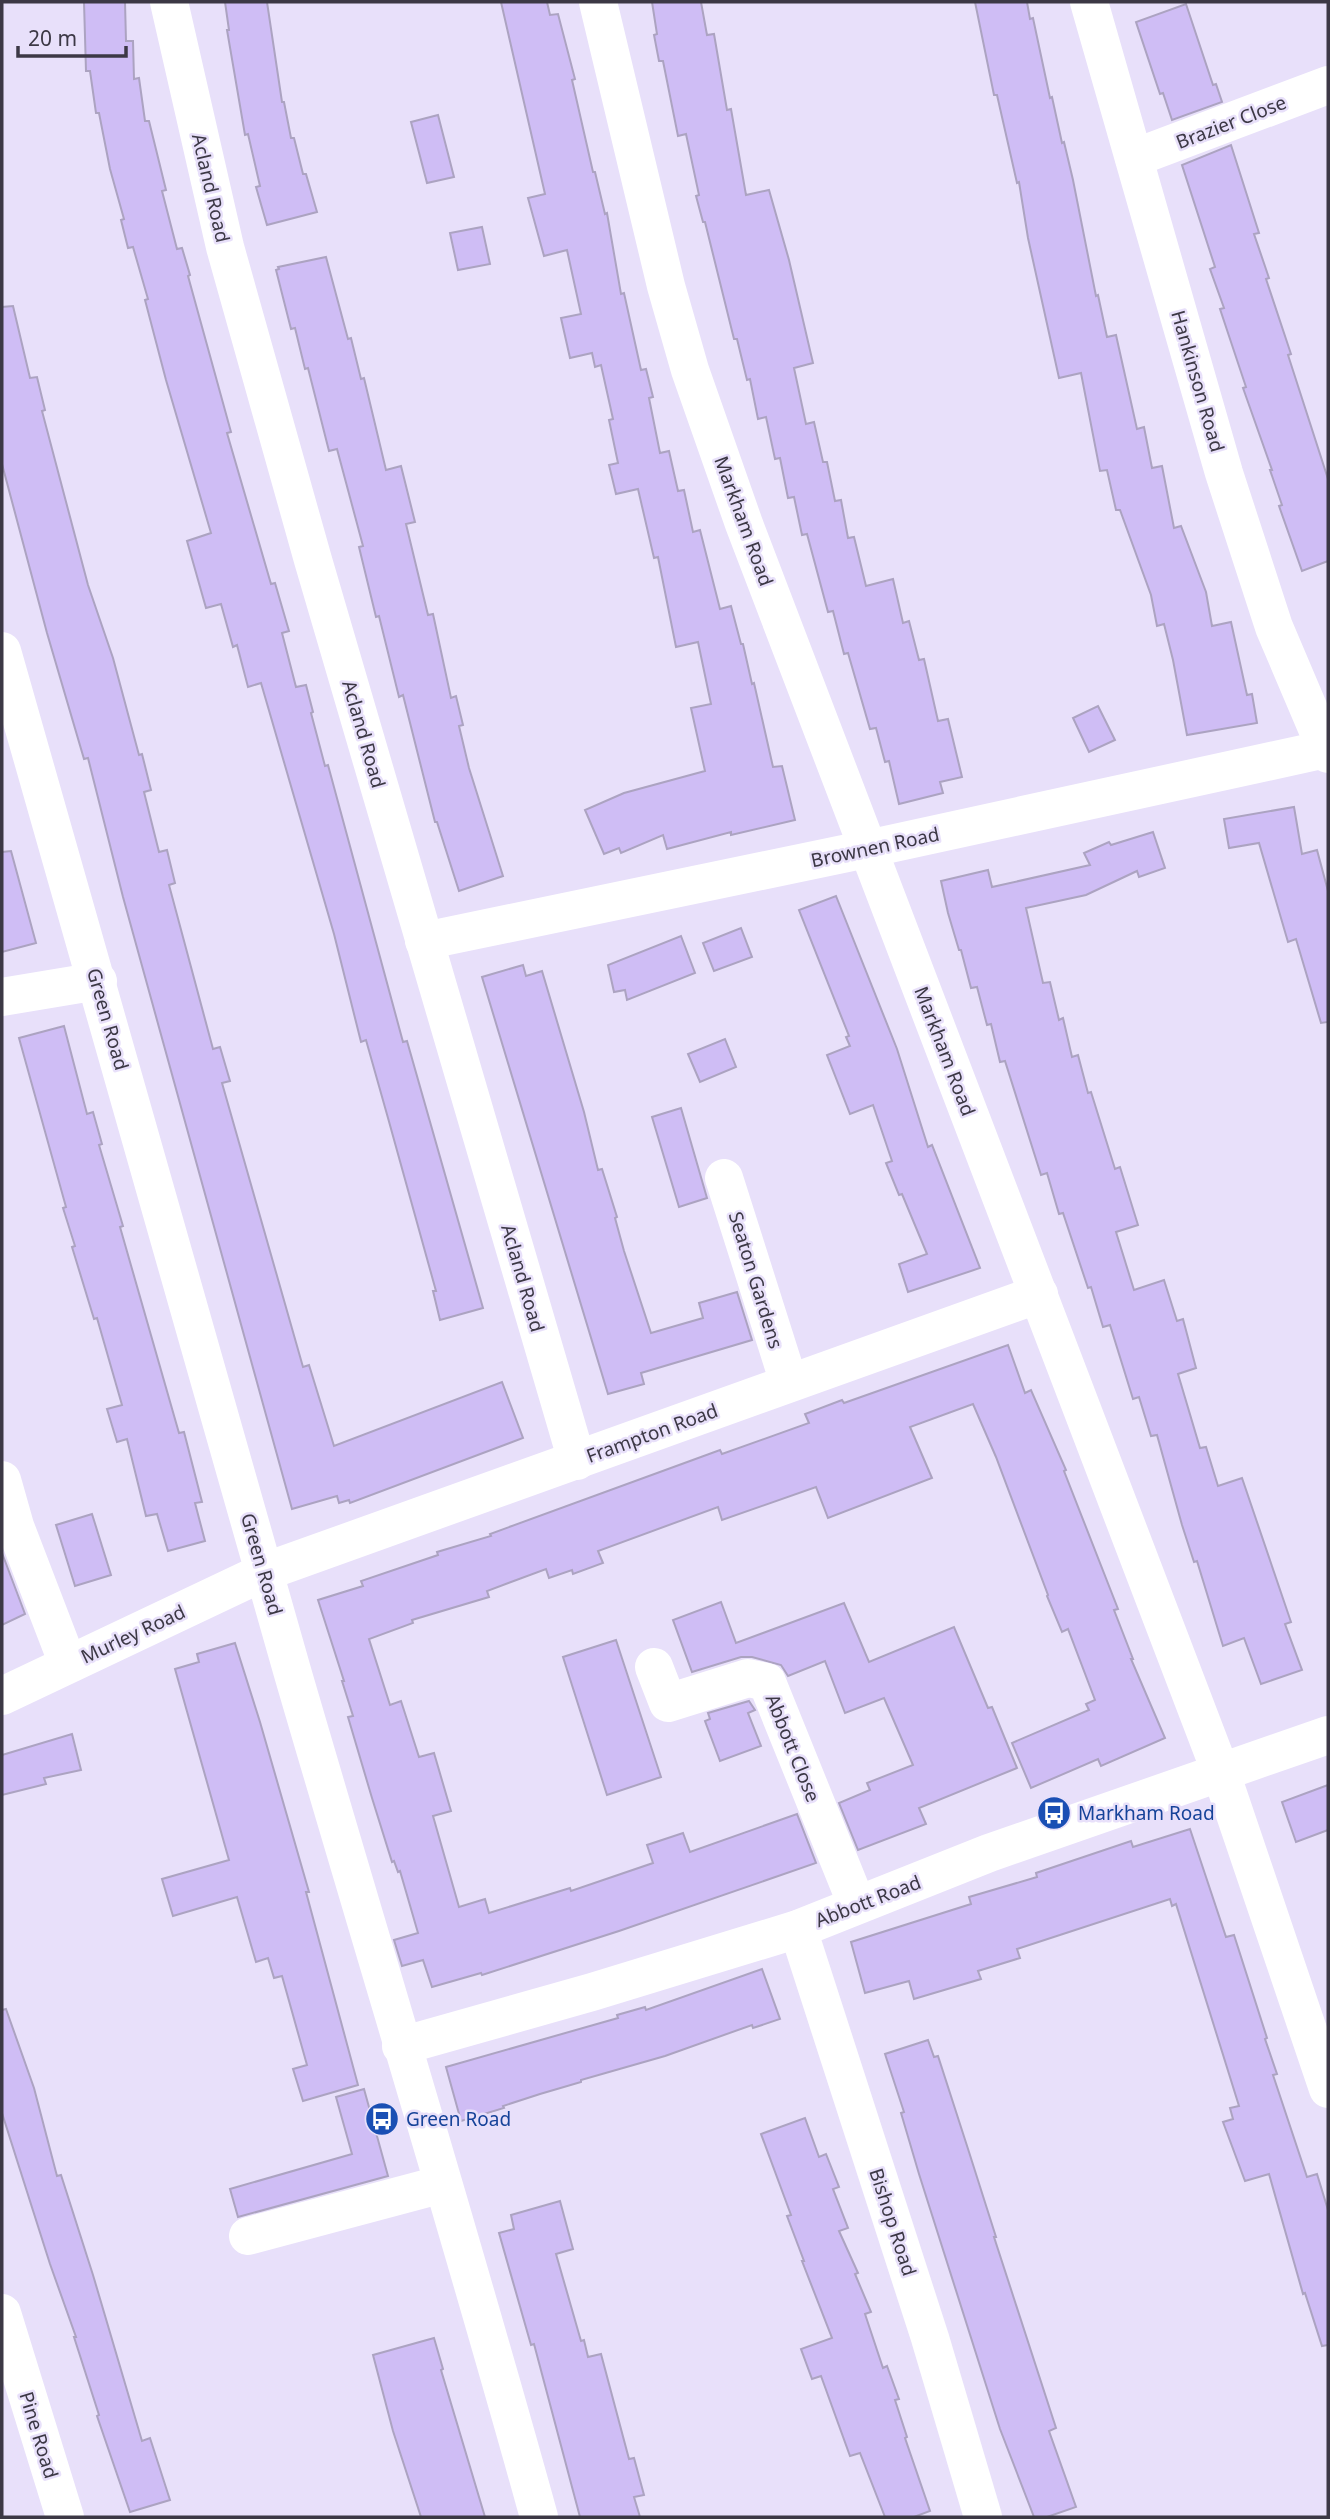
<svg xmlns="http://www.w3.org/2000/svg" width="1330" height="2519" viewBox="0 0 1330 2519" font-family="'Noto Sans',sans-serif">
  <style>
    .building { fill: #cfbdf5; stroke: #aca3c1; stroke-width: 2 }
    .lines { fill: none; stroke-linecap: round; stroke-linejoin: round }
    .minor { stroke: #fff; stroke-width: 38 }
    .labels { text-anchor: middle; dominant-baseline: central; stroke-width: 5; stroke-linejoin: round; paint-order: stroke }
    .street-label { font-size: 19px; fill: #3c3845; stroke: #e8e0fa }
    .transit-label { font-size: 19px; fill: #164399; stroke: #e8e0fa; text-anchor: start }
  </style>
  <rect width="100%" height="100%" fill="#e8e0fa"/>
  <g class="building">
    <polygon points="84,2 125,2 126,41 133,41 134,79 139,78 145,121 149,121 166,190 162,191 177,249 182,248 190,275 188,276 231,432 227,433 271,584 275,583 289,631 282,633 296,687 306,685 313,712 311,713 325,766 328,765 403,1042 407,1041 483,1308 440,1320 433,1291 436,1291 388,1118 366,1040 361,1042 334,934 261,683 248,687 237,645 233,647 221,604 206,608 187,541 211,533 166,380 145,300 148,299 133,247 128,248 121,220 124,219 110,169 99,113 96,113 90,71 86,71"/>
    <polygon points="225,2 267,2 282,102 284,102 291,138 294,138 303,174 306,174 317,212 267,225 256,187 260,186 248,134 245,135 227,30 229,30"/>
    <polygon points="501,2 547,2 550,15 558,14 575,79 572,80 593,172 595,172 605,214 607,213 621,294 624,293 641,370 646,369 653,397 649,398 660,453 669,451 678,491 684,490 693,532 700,530 720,609 731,606 741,644 743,644 752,684 754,683 773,767 782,766 795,820 731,835 731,832 667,849 663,835 621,853 619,848 604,854 585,810 624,793 705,771 691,708 711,704 698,642 676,647 658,557 654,558 638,489 616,494 609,465 618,463 609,420 613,419 601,365 595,367 592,353 570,358 561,318 581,314 567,250 544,256 528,198 545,194"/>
    <polygon points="652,2 701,2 707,35 714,34 727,110 731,109 746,195 769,190 789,260 813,363 794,368 806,424 814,422 823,462 827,462 835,501 841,500 848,538 854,537 866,586 893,579 903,623 909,621 919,660 924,659 938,721 948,719 962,777 940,782 943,793 899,804 889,761 885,762 876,728 870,729 848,653 844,654 833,611 828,612 807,534 802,535 794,497 788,498 780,458 775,459 766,417 758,419 750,379 747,380 737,339 734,339 705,222 703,222 696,196 699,195 686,134 678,136 663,61 659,61 654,35 657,34"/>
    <polygon points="975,2 1027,2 1030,19 1033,18 1050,98 1052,97 1062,143 1064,142 1073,180 1096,296 1098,295 1107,337 1116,335 1137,429 1144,427 1152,468 1162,466 1174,528 1181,526 1206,592 1212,626 1231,622 1247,695 1252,694 1257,723 1187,735 1173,660 1164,624 1157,626 1151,595 1120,510 1116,510 1107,470 1100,471 1081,373 1059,378 1028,238 1019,182 1017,183 997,95 994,95"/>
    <polygon points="1186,4 1213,85 1216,84 1222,102 1172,120 1163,93 1160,94 1136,22"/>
    <polygon points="438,115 454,177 427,183 411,122"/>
    <polygon points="1231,145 1259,233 1254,234 1269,278 1266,279 1291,354 1288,355 1328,479 1328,561 1302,571 1279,506 1282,505 1270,470 1272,470 1243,388 1246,387 1220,309 1224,308 1210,269 1215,267 1182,165"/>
    <polygon points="482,227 490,264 458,270 450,233"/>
    <polygon points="326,257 348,339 351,338 361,379 364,378 386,470 401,466 415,522 406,524 428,615 433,614 451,698 456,696 463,725 459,726 469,768 503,876 459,891 437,822 435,822 403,695 399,697 379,616 376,617 359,547 363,546 337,449 329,451 308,368 305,369 295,328 291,329 276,270 279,269 278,267"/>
    <polygon points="13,306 30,378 37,377 45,410 42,411 88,585 113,658 139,755 142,754 151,790 144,792 159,852 167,850 175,883 169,885 213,1049 220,1047 230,1081 222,1083 303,1367 309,1365 334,1446 502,1382 523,1438 350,1503 349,1500 339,1503 337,1496 292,1509 123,897 88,758 84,759 47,633 2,464 2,307"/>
    <polygon points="1098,706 1115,740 1089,752 1073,718"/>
    <polygon points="1294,807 1302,854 1317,850 1328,891 1328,1022 1321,1023 1296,939 1288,942 1259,843 1229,848 1224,819"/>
    <polygon points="1153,832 1165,868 1139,877 1137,871 1086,895 1026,908 1043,983 1050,982 1059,1020 1063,1018 1072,1057 1078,1055 1088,1093 1091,1092 1115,1169 1120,1167 1138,1225 1116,1232 1134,1290 1164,1280 1177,1321 1183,1319 1196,1368 1178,1374 1200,1448 1206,1447 1218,1486 1242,1478 1291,1622 1285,1624 1302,1670 1261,1684 1244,1638 1223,1646 1197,1561 1194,1562 1182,1525 1157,1435 1151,1436 1139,1397 1133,1399 1110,1325 1103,1327 1091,1287 1088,1288 1063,1213 1059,1214 1047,1173 1041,1175 1005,1061 1000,1062 991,1024 987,1025 977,987 971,988 961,950 959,950 948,913 941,881 988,870 992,887 1090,865 1084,853 1109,842 1111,845"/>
    <polygon points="11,851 36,943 2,952 2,852"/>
    <polygon points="836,896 897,1049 928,1147 932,1145 980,1268 908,1292 899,1264 927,1254 902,1194 899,1195 886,1163 892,1161 873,1105 850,1114 827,1055 850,1046 846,1037 849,1036 799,910"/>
    <polygon points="741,928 752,957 714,971 703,943"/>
    <polygon points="681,936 695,973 627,1000 625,990 614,992 608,965"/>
    <polygon points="523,965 526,976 542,971 584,1112 598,1170 602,1169 617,1217 615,1218 624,1251 651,1333 703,1318 699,1303 737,1292 752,1340 641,1373 644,1384 608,1394 482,977"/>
    <polygon points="64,1026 87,1114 93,1112 102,1144 99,1145 123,1226 120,1227 179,1433 184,1432 202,1502 195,1503 205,1541 168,1551 157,1514 146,1516 127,1439 117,1442 107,1409 122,1405 97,1318 94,1319 72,1247 75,1246 63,1208 66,1207 19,1038"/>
    <polygon points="725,1039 736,1067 700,1082 688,1054"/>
    <polygon points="681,1108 707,1198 679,1207 652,1117"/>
    <polygon points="1008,1345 1025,1393 1031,1390 1066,1470 1064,1471 1118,1609 1114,1610 1133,1659 1131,1659 1165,1738 1101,1766 1098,1759 1031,1788 1012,1743 1089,1710 1086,1704 1095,1700 1068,1629 1062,1632 1047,1596 1048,1595 996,1457 973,1404 910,1427 932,1478 828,1518 816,1487 722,1520 718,1507 598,1551 603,1563 573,1574 572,1570 549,1578 546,1569 487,1591 489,1597 412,1620 413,1623 369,1639 390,1705 401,1701 419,1757 434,1753 451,1811 433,1816 459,1907 485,1899 489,1913 570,1888 571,1891 653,1863 647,1845 683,1833 690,1852 797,1814 816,1863 619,1931 482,1975 481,1973 432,1987 423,1960 402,1966 394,1940 418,1933 400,1871 398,1872 394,1861 392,1862 372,1798 348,1717 353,1716 342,1681 344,1681 318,1600 363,1586 361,1581 438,1555 437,1552 491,1536 490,1534 690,1461 720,1450 722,1454 809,1423 805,1414 842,1400 844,1403"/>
    <polygon points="92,1514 111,1575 75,1586 56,1525"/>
    <polygon points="2,1553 25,1614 2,1625"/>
    <polygon points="721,1602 736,1643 844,1603 869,1662 954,1627 988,1708 992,1707 1017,1768 919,1808 926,1824 858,1850 839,1803 870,1790 867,1783 913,1765 884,1698 845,1713 825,1661 788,1676 781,1665 752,1657 741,1657 692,1672 673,1620"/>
    <polygon points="616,1640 661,1777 607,1795 563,1657"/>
    <polygon points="235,1643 260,1722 309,1892 306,1892 358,2085 303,2101 293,2069 307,2065 282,1976 274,1978 268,1958 256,1962 237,1897 173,1916 162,1879 229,1860 175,1669 199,1662 197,1654"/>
    <polygon points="749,1701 755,1710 748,1713 761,1746 720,1761 705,1721 710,1719 708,1713"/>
    <polygon points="72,1734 81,1770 44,1778 46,1784 2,1795 2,1755"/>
    <polygon points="1328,1785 1328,1830 1296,1842 1282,1802"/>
    <polygon points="1190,1829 1226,1937 1234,1935 1267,2038 1265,2039 1277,2074 1273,2075 1307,2177 1317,2174 1328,2210 1328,2345 1322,2346 1305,2293 1303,2294 1269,2174 1245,2181 1223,2122 1233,2119 1230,2108 1239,2106 1176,1904 1172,1906 1170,1899 1017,1949 1020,1958 978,1971 981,1979 914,1999 909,1981 865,1993 851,1942 971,1904 969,1897 1037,1877 1036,1873 1131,1841 1133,1847"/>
    <polygon points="762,1969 780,2019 753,2028 752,2025 665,2056 581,2080 581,2082 540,2094 503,2106 504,2108 461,2121 446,2067 618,2018 617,2015 645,2007 646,2010"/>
    <polygon points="6,2009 34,2088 57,2176 61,2175 93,2275 142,2441 150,2438 170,2500 130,2512 97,2416 99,2415 74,2337 76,2337 50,2264 2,2113 2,2010"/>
    <polygon points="928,2040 934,2057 938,2056 969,2152 996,2237 994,2237 1056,2428 1049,2431 1076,2507 1047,2517 1034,2517 1000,2429 919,2174 901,2113 904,2112 885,2054"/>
    <polygon points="364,2089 388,2176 238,2217 230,2189 352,2154 336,2097"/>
    <polygon points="805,2118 819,2157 826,2154 839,2187 833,2189 848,2228 839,2231 858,2273 855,2274 871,2312 865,2314 883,2368 887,2366 899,2399 895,2400 907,2437 905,2438 930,2511 914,2517 885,2517 860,2453 850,2456 821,2376 812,2379 801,2349 832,2338 802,2261 804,2261 787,2216 791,2215 761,2134"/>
    <polygon points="560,2201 573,2249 556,2254 581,2341 584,2340 588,2357 601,2354 629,2459 634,2458 644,2495 634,2497 640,2517 580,2517 534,2344 531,2345 499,2233 514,2229 511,2215"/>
    <polygon points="434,2338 443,2369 441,2370 485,2517 421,2517 393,2431 373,2355"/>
  </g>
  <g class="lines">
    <g class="minor">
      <polyline points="169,2 225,247 313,560 577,1461"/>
      <polyline points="598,2 666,286 690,370 744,524 1221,1773 1328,2089"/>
      <polyline points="1089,2 1224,473 1274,627 1328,754"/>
      <polyline points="1134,158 1328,85"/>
      <path d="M2,651c99,340 193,682 291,1023 82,281 168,561 246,843"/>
      <polyline points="424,941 867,849 1326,749"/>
      <polyline points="2,997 98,981"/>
      <polyline points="724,1178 789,1383"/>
      <polyline points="2,1480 15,1526 68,1664"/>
      <polyline points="654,1667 668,1703 748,1678 767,1682 857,1905"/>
      <polyline points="2,1696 264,1572 1039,1294"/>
      <polyline points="798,1929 930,2338 983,2517"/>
      <polyline points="401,2046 592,1992 798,1929 989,1853 1328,1735"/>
      <polyline points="248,2236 443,2184"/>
      <polyline points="2,2313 65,2517"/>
    </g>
  </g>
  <defs>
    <g id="bus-disc" transform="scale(1.75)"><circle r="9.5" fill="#1a4fb4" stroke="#e8e0fa"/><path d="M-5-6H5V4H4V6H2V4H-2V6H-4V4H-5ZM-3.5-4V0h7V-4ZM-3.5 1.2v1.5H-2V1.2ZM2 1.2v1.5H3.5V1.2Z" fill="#fff"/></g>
  </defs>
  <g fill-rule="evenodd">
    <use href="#bus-disc" x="1054" y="1813"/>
    <use href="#bus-disc" x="382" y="2119"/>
  </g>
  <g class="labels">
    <g class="street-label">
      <text transform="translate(1231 122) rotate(-21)">Brazier Close</text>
      <text transform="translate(211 188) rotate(77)">Acland Road</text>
      <text transform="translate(1198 381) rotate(74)">Hankinson Road</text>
      <text transform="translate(744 521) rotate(70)">Markham Road</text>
      <text transform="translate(364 734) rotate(74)">Acland Road</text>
      <text transform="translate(875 847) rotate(-12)">Brownen Road</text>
      <text transform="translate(108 1019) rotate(74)">Green Road</text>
      <text transform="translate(945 1051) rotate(69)">Markham Road</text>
      <text transform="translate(523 1278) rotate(74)">Acland Road</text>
      <text transform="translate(756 1280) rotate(73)">Seaton Gardens</text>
      <text transform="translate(652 1433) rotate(-20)">Frampton Road</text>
      <text transform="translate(262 1564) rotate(74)">Green Road</text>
      <text transform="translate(133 1634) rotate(-25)">Murley Road</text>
      <text transform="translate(793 1748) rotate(68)">Abbott Close</text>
      <text transform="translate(868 1901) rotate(-21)">Abbott Road</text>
      <text transform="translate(893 2222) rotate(72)">Bishop Road</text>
      <text transform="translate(39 2435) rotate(73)">Pine Road</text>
    </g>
    <g class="transit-label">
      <text x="1078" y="1813">Markham Road</text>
      <text x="406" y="2119">Green Road</text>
    </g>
  </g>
  <rect width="1330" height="2519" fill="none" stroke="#3c3845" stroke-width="7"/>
  <path d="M18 46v10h108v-10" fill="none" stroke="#3c3845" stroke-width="3.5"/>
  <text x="28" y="46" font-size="21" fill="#3c3845" stroke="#e8e0fa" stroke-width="5" paint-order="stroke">20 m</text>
</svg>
